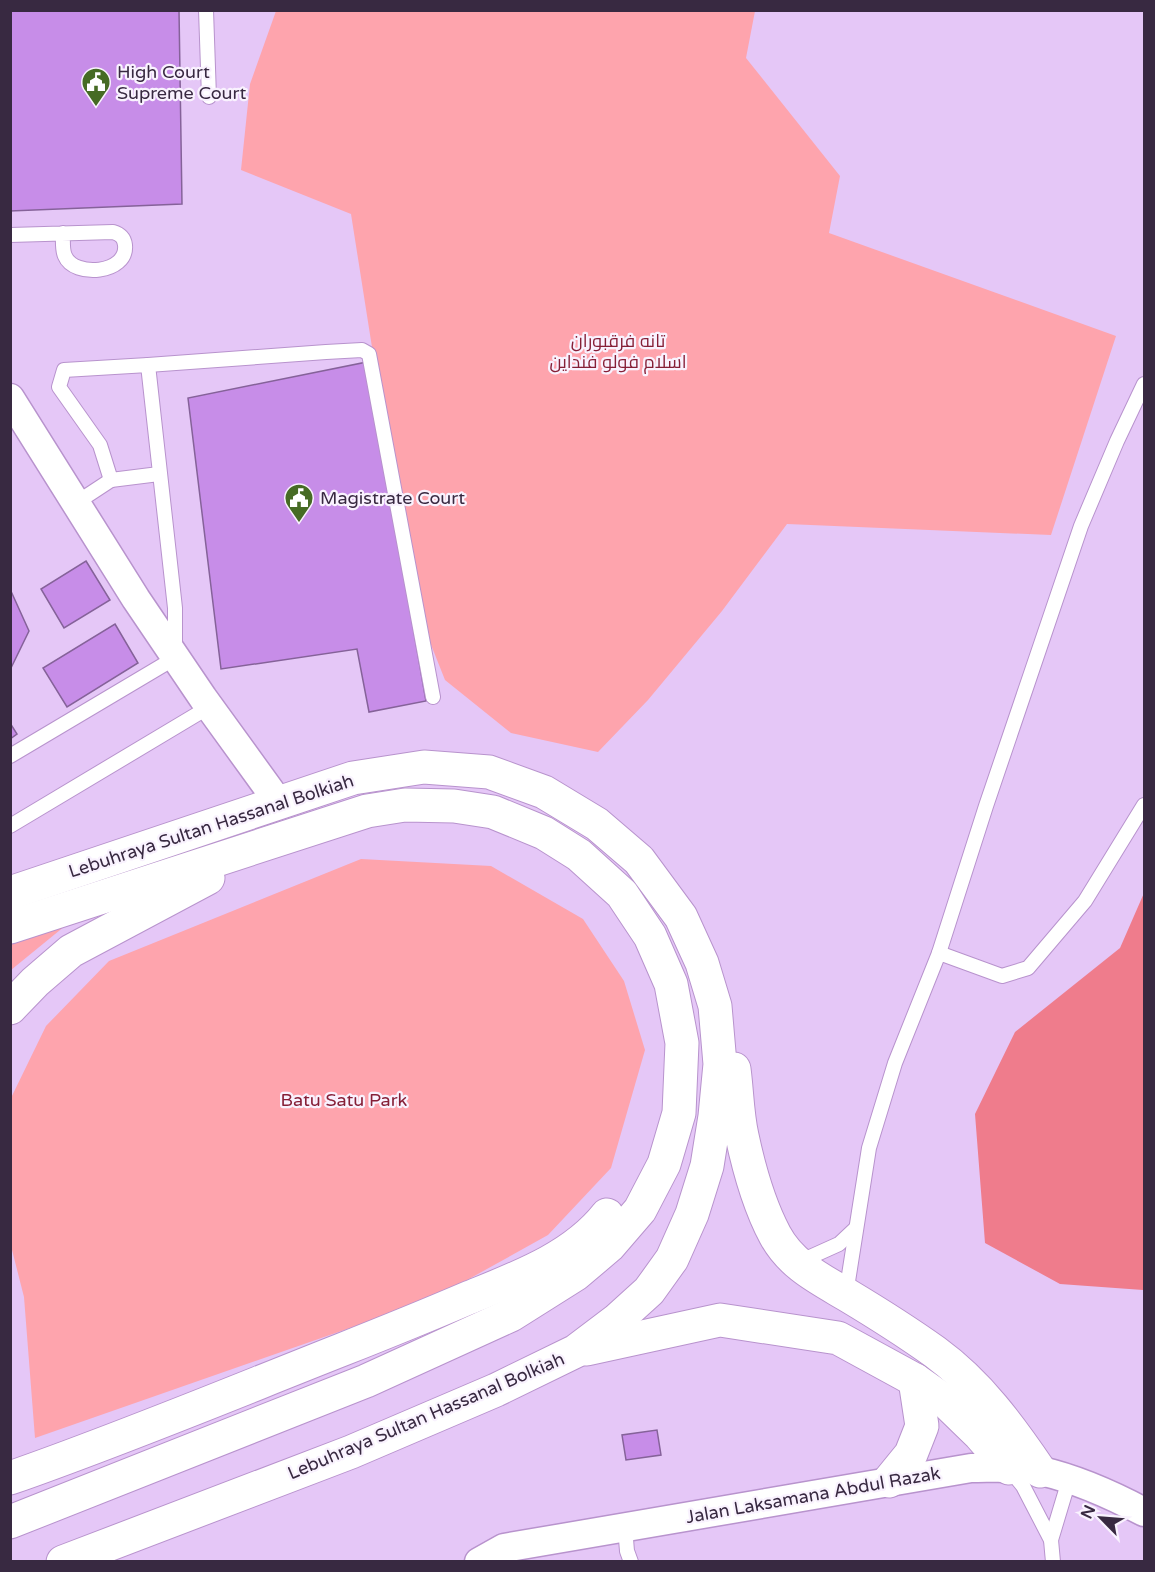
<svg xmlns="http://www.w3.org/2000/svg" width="1155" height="1572" viewBox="0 0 1155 1572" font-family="'Varela Round',Cairo,sans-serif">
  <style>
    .green { fill: #fea4ad }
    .forest { fill: #ef7c8c }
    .building { fill: #c78de8; stroke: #856299; stroke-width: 1.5 }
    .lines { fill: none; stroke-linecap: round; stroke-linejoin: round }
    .service-casing { stroke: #b893cd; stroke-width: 16 }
    .minor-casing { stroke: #b893cd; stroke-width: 31 }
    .motorway-casing { stroke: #b893cd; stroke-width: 35 }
    .service { stroke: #fff; stroke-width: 14 }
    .minor { stroke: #fff; stroke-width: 28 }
    .motorway { stroke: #fff; stroke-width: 33 }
    .labels { text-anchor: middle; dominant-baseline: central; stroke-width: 4.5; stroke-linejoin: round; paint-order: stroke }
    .poi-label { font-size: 18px; fill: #382941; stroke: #f9f2fe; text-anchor: start }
    .park-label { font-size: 18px; fill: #861f37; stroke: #f9f2fe }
    .street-label { font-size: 18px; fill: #382941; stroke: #f9f2fe }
  </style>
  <rect width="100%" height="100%" fill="#e5c7f7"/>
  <g class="green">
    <polygon points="276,11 755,11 746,58 840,176 829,233 1116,336 1051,535 787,524 722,611 648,700 598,752 511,733 445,680 422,622 395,493 351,214 241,170 250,84"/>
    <polygon points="361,859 491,866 583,919 624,981 645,1050 611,1168 548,1235 433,1299 35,1438 24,1297 11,1246 10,1100 46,1026 109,961"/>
    <polygon points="87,908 11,970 11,933"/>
  </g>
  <polygon class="forest" points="1144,893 1144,1280 1143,1290 1060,1284 985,1243 975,1114 1015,1032 1120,948"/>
  <g class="building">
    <polygon points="10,10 179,10 182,204 10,211"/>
    <polygon points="367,362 426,701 369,712 357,649 221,669 188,398"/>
    <polygon points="86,561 110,600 64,628 41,589"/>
    <polygon points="10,589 29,631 10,670"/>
    <polygon points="115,624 138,663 67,707 43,668"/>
    <polygon points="10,723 17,734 10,739"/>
    <polygon points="657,1430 661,1455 626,1460 622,1435"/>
  </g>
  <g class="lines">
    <g class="service-casing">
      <g id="service">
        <polyline points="206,10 209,97"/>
        <path d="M10,235l103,-3c7,2 11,5 12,13 3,29 -51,33 -60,11 -3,-6 -2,-16 -2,-23"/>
        <polyline points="148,365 326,352 362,350 369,354 433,697"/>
        <polyline points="76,503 111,480"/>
        <polyline points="10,756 175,658 175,608 148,365 64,370 59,387 100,445 111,480 159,474"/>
        <polyline points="10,826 209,707"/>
        <polyline points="939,953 1002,976 1028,968 1085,901 1144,805"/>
        <polyline points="799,1262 839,1244 856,1228"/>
        <polyline points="846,1294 869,1148 895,1063 939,953 986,806 1081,526 1117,441 1144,384"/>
        <polyline points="1010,1470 1023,1486 1051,1540 1053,1562"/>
        <polyline points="625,1527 627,1551 631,1562"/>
        <polyline points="1051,1540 1069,1480"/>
      </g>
    </g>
    <g class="minor-casing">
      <g id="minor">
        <polyline points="10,398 136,599 203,698 279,803"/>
        <path d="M479,1562l25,-14 467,-80c23,0 47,-2 70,3 35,8 71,24 103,41"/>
      </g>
    </g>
    <g class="motorway-casing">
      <g id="motorway">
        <polyline points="10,893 353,778 424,767 489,772 544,792 597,824 639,860 681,917 702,963 715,1006 720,1064 715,1116 707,1166 692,1214 672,1259 649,1291 617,1320 576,1351 496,1390 351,1452 63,1562"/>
        <polyline points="10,927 367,811 405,805 454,806 493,812 544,833 579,855 622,894 650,936 671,984 682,1043 679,1113 664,1164 640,1210 609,1246 576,1274 511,1315 366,1381 10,1522"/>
        <polyline points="10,1008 35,982 71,951 208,878"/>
        <path d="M734,1069c3,22 3,45 8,67 7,33 17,69 33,99 16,30 45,44 72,60 30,18 60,37 88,57 44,32 75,75 105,119"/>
        <polyline points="587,1349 720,1320 838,1338 915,1380 946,1402 980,1435 1009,1468"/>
        <path d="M10,1478c112,-39 222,-85 331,-128 43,-17 85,-34 127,-52 49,-20 105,-40 139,-83"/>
        <polyline points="889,1481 911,1454 922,1426 915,1380"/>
      </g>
    </g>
    <use href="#service" class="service"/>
    <use href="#minor" class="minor"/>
    <use href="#motorway" class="motorway"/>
  </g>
  <defs>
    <g id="civic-pin" transform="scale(1.5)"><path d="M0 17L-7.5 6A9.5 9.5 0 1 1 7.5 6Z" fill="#466b24" stroke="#f9f2fe"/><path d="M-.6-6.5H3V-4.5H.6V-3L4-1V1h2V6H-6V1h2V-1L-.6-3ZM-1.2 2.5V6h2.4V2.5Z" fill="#fff"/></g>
  </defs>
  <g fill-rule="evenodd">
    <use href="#civic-pin" x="96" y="82"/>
    <use href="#civic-pin" x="299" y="498"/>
  </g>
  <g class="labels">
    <g class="poi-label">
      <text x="117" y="72">High Court<tspan x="117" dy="21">Supreme Court</tspan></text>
      <text x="320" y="498">Magistrate Court</text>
    </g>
    <g class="park-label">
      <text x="618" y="341">تانه فرقبوران<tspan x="618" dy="21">اسلام فولو فنداين</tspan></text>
      <text x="344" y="1100">Batu Satu Park</text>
    </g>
    <g class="street-label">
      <text transform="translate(211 826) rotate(-18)">Lebuhraya Sultan Hassanal Bolkiah</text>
      <text transform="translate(426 1416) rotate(-23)">Lebuhraya Sultan Hassanal Bolkiah</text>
      <text transform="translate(813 1495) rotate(-10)">Jalan Laksamana Abdul Razak</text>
    </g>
  </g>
  <rect width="1155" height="1572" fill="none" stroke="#382941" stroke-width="24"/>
  <g transform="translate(1101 1518) rotate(295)" stroke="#f9f2fe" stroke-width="4.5" paint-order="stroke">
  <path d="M0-4.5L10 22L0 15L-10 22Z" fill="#382941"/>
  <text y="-9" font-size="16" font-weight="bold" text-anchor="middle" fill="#382941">N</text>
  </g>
</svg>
